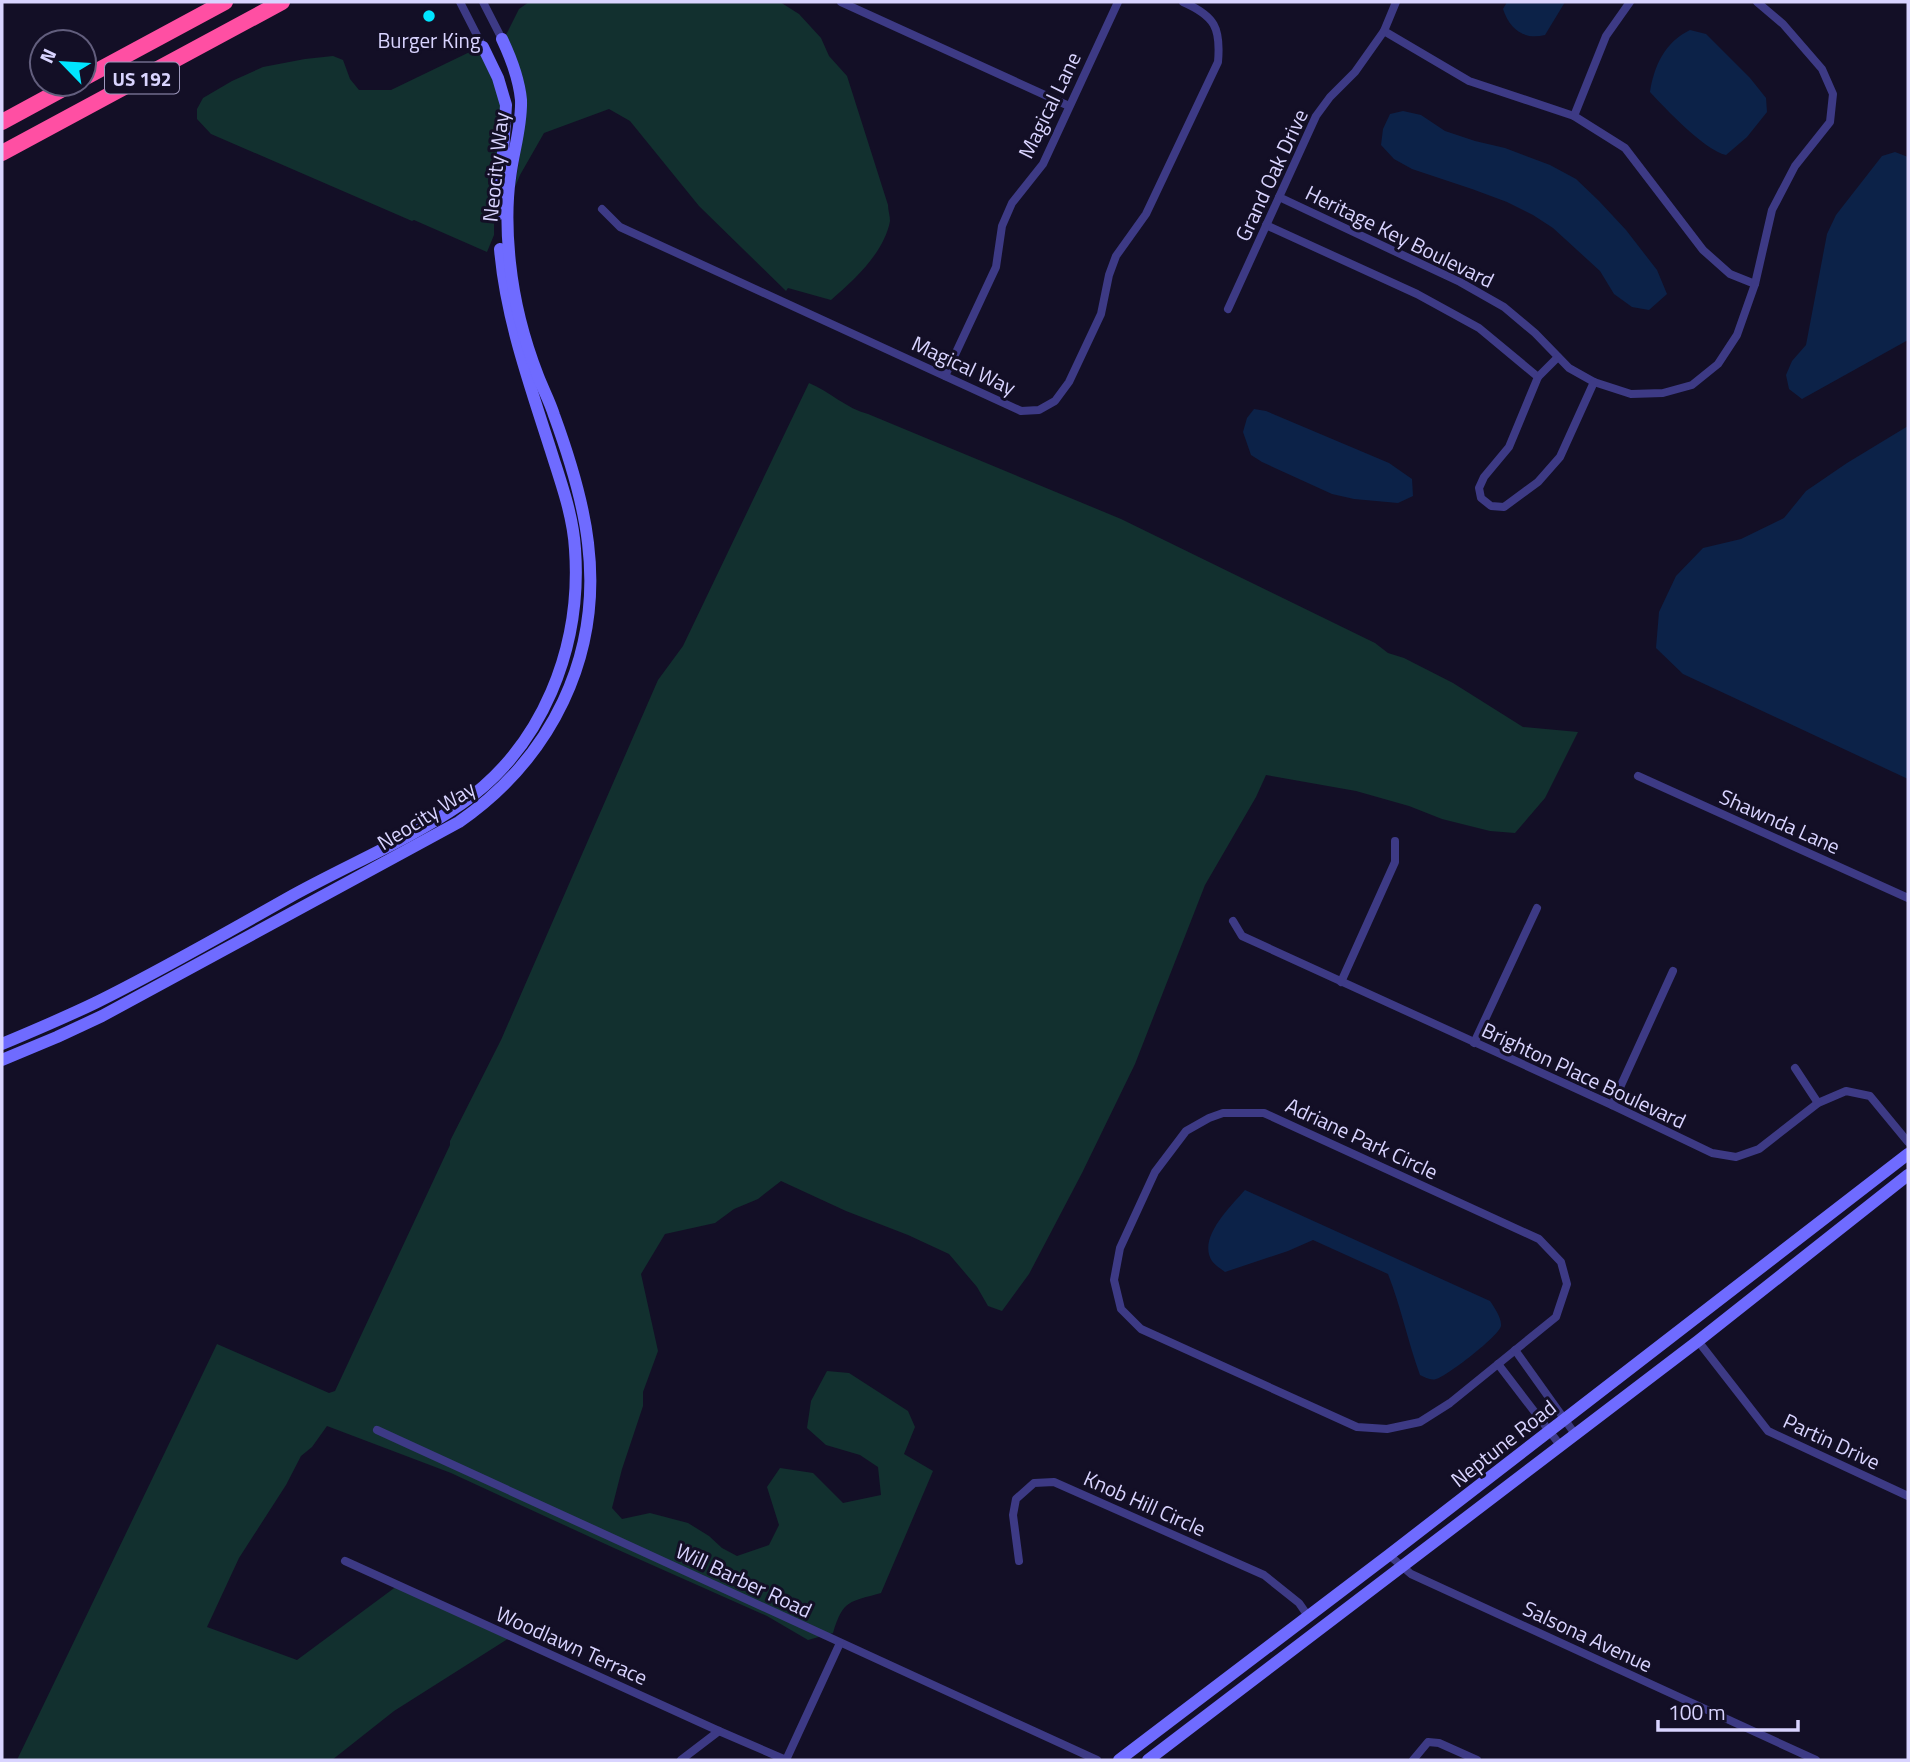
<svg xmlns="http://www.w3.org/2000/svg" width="1910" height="1762" viewBox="0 0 1910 1762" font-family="'Titillium Web',sans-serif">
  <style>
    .green { fill: #12302f }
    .water { fill: #0c2248 }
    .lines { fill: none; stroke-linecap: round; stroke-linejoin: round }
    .street { stroke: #3d3a85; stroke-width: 8 }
    .secondary { stroke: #6f6bff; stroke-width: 12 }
    .highway { stroke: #ff4fa3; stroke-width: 16 }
    .poi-dot { fill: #00e5ff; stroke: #130f26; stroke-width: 2.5 }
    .labels { text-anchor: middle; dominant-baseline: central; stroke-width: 6; stroke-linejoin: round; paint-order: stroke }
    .shield { fill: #130f26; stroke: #9e99be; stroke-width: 2 }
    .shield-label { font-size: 19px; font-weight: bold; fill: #d9d4ff }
    .poi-label { font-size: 21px; fill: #d9d4ff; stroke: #130f26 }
    .street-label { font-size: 21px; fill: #d9d4ff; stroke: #130f26 }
  </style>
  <rect width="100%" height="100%" fill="#130f26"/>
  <g class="green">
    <path d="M529,2h251l19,12 22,24 8,18 18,20 41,129c0,5 2,11 2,16 -6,32 -36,59 -59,79l-43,-12 -2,3 -87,-85 -69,-85 -21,-12 -65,24 -24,42 -5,12 11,-72 -20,-80 13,-26z"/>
    <polygon points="478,48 493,79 501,105 494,203 494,235 487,252 414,220 412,221 211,134 197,119 197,109 203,98 232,81 263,67 305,59 333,56 343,60 350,79 359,90 391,90"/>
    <path d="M809,383c20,8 38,26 59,31l253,105 254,124 13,10 16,5 49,25 70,44 55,5 -33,66 -30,35 -25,-2 -48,-12 -33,-13 -53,-15 -90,-16 -10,22 -51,88 -70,179 -53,109 -53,101 -27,37 -14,-5 -11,-19 -28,-33 -41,-19 -62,-24 -65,-30 -23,18 -24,10 -19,14 -50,11 -24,40 17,77 -15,41v14l-21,63 -10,39 10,11 28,-6 38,10 21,13 13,12 15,8 32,-11 10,-20 -12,-38 13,-19 33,5 30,30 38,-8 -3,-28 -18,-12 -34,-10 -19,-17 4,-27 16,-30 22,2 59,38 7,16 -11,27 29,17 -52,122c-31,9 -38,6 -48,40l-25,7 -41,-24 -153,-68 -163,-75 -124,-47 -15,21 -11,9 -15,29 -47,73 -32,69 90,33 104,-77 113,52 -120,76 -62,49h-315l200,-416 112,49 6,-2 115,-246v-4l51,-101 157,-360 25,-34z"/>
  </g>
  <g class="water">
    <path d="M1507,2h58l-20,33c-21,5 -35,-5 -42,-26z"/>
    <path d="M1690,30l16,4 44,44 16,20 1,14 -20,25 -21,18c-22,-5 -60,-46 -76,-63 4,-26 15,-50 40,-62z"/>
    <polygon points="1403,111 1421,115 1445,131 1475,141 1505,148 1550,165 1576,179 1599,201 1626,230 1657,270 1667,294 1649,310 1632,307 1614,294 1600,271 1553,228 1533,215 1507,202 1472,189 1412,169 1394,159 1381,145 1383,129 1390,114"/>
    <polygon points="1895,152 1908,157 1908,340 1802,399 1789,389 1786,375 1792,361 1806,345 1827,234 1836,215 1882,156"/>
    <polygon points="1254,409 1266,411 1389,463 1412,479 1413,496 1398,503 1354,499 1332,494 1262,462 1251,455 1243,432 1247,418"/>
    <polygon points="1908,426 1908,779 1683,674 1656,648 1659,612 1676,576 1703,548 1741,539 1784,518 1806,491 1847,463"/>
    <path d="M1245,1190l245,111c4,6 12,17 11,25 -2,10 -55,51 -65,53 -5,2 -11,-2 -16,-4 -12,-33 -19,-68 -32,-101l-75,-34 -25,11 -63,21c-4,-3 -10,-7 -13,-11 -15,-23 19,-55 33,-71z"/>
  </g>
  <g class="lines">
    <g class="street">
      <polyline points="460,2 483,47"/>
      <polyline points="483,2 502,39"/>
      <polyline points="841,2 1069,106"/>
      <polyline points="1384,31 1469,81 1574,116 1625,148 1703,250 1730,274 1755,284"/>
      <polyline points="1574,116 1606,36 1630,2"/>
      <polyline points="1279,197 1460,282 1504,307 1535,333 1569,368 1594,382 1631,394 1663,393 1692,385 1718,364 1737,335 1755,284 1772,210 1795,166 1830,122 1833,94 1822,69 1783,24 1757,2"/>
      <path d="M602,209l18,18 401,184 18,-1 16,-9 14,-19 32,-68 8,-39 7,-19 30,-42 72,-152c3,-34 -3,-46 -35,-60"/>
      <polyline points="1266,225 1417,294 1479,328 1538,377 1558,357"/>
      <polyline points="1228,309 1316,116 1330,97 1355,72 1384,31 1396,2"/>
      <polyline points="945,376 996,267 1002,226 1012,203 1043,164 1118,2"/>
      <polyline points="1538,377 1509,447 1484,477 1479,488 1481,498 1491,506 1504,507 1538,482 1560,457 1594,382"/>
      <polyline points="1638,776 1908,898"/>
      <polyline points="1233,921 1242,936 1612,1105 1712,1153 1736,1157 1759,1149 1818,1103 1846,1091 1870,1096 1908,1142"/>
      <polyline points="1341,982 1395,862 1395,841"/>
      <polyline points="1474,1043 1537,908"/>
      <polyline points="1795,1068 1818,1103"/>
      <polyline points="1612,1105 1673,971"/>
      <polygon points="1223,1113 1264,1113 1539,1239 1561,1262 1567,1284 1556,1317 1450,1403 1420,1422 1387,1429 1357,1427 1141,1329 1121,1309 1114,1280 1120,1248 1155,1172 1186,1131 1209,1118"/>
      <polyline points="1698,1341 1768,1431 1908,1496"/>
      <polyline points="1515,1350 1575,1434"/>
      <polyline points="1498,1364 1560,1445"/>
      <polyline points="377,1430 1097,1760"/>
      <polyline points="1389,1555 1411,1574 1816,1760"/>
      <polyline points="345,1561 719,1731 786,1760 840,1643"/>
      <polyline points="1019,1561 1013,1515 1016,1499 1034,1483 1054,1482 1264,1575 1299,1603 1308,1616"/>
      <polyline points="681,1760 719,1731"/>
      <polyline points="1413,1760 1428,1742 1439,1743 1477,1760"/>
    </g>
    <g class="secondary">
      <polyline points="483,47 498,78 506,105 499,214"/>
      <path d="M2,1044c31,-13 62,-26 93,-41 65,-32 129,-69 193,-105 57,-32 119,-57 173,-94 82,-57 121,-157 114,-255 -2,-34 -14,-66 -24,-98 -21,-66 -45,-132 -51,-202"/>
      <path d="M2,1060l55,-23 45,-21 357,-194c92,-64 143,-165 129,-279 -5,-43 -19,-87 -34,-128 -4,-13 -11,-26 -16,-39 -14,-36 -24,-75 -28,-113 -3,-28 -4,-57 0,-85 3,-26 12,-52 11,-78 -2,-22 -10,-42 -19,-61"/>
      <polyline points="1119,1760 1389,1555 1908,1154"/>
      <polyline points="1148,1760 1698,1341 1908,1175"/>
    </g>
    <g class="highway">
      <polyline points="84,78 225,2"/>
      <polyline points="2,122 72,84"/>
      <polyline points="2,153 282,2"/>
    </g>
  </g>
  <circle class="poi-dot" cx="429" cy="16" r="7"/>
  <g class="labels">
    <rect class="shield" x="105" y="62.5" width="74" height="31" rx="5"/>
    <g class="shield-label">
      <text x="142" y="78">US 192</text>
    </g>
    <g class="poi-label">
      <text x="429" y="40">Burger King</text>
    </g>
    <g class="street-label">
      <text transform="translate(1049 105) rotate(-64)">Magical Lane</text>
      <text transform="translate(495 167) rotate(-84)">Neocity Way</text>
      <text transform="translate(1271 175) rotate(-65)">Grand Oak Drive</text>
      <text transform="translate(1400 236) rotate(26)">Heritage Key Boulevard</text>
      <text transform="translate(964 365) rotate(25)">Magical Way</text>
      <text transform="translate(426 815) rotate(-32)">Neocity Way</text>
      <text transform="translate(1780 821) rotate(24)">Shawnda Lane</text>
      <text transform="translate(1584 1075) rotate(25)">Brighton Place Boulevard</text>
      <text transform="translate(1362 1138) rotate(25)">Adriane Park Circle</text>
      <text transform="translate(1832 1441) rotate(25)">Partin Drive</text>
      <text transform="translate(1503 1443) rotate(-38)">Neptune Road</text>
      <text transform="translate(1145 1503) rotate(24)">Knob Hill Circle</text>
      <text transform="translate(744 1580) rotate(25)">Will Barber Road</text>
      <text transform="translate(1588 1636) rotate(25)">Salsona Avenue</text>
      <text transform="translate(572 1645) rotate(24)">Woodlawn Terrace</text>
    </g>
  </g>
  <rect width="1910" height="1762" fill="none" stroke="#d9d4ff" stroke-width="7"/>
  <g transform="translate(63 63) rotate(295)"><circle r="33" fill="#130f26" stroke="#625e7d" stroke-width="2"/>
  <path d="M0-5L12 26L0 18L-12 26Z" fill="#00e5ff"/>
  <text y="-10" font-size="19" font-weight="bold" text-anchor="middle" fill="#d9d4ff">N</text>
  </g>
  <path d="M1658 1720v10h140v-10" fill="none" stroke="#d9d4ff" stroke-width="3.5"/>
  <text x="1668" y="1720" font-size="21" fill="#d9d4ff" stroke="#130f26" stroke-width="5" paint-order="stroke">100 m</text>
</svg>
